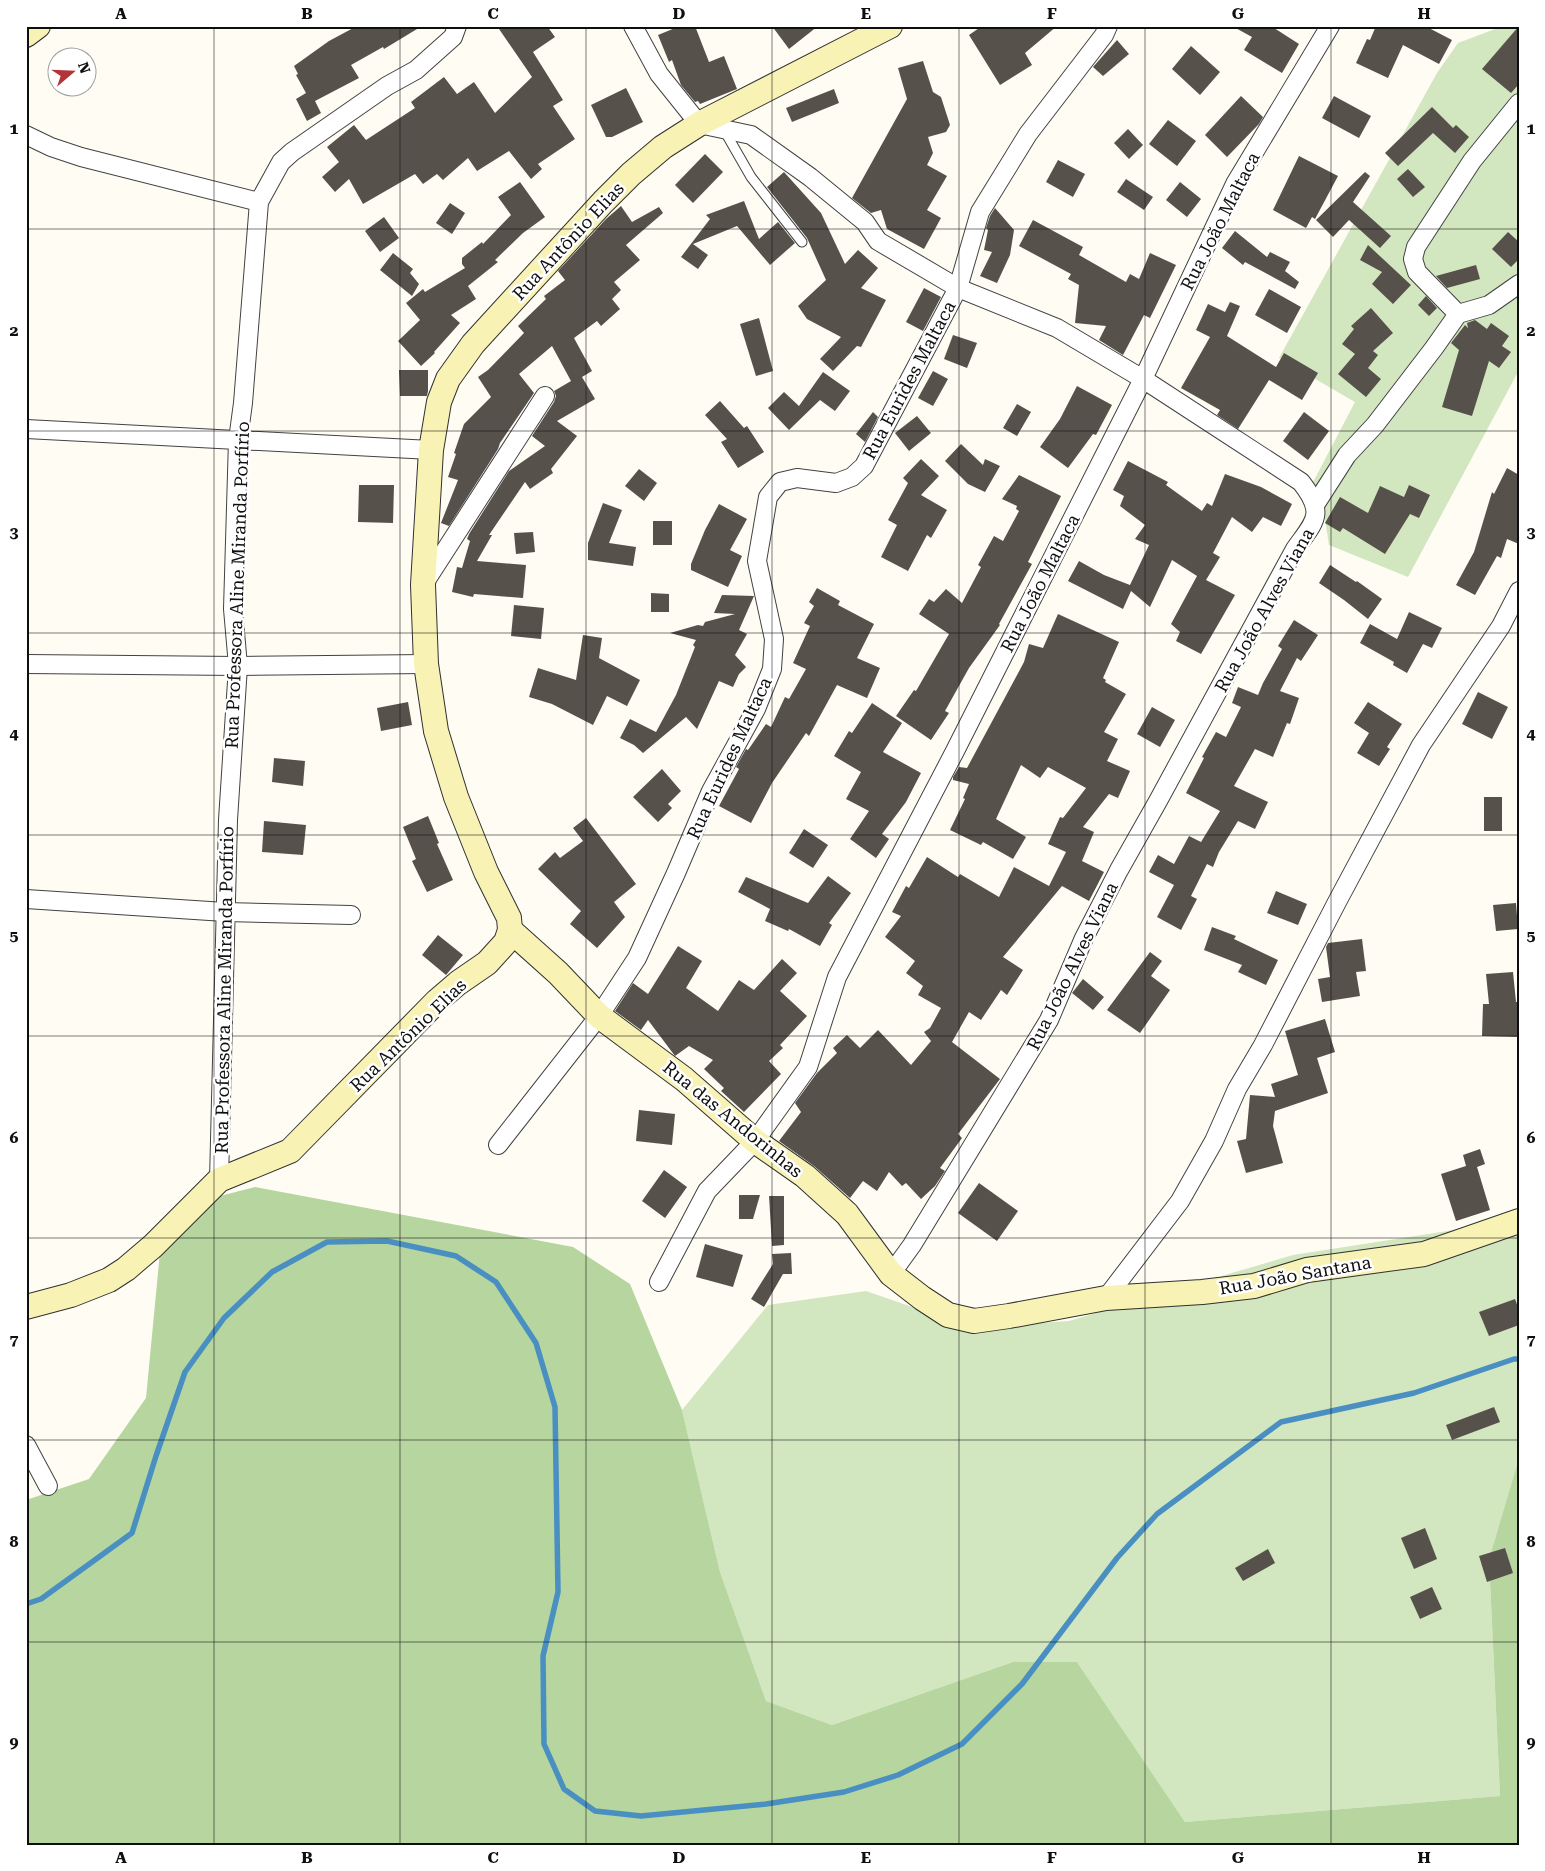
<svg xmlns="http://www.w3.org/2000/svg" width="1545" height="1871" viewBox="0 0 1545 1871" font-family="'Roboto Serif',serif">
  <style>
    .green { fill: #d2e6bf }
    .forest { fill: #b6d59f }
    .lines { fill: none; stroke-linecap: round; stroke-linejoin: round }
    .stream { stroke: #498fc1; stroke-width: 5.5 }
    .building { fill: #57514c }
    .lane-casing { stroke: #424242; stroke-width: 11 }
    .street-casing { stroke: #424242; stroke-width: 20 }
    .secondary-casing { stroke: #313131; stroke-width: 26 }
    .lane { stroke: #fff; stroke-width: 9 }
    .street { stroke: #fff; stroke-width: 18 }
    .secondary { stroke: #f8f2b4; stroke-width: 24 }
    .grid { fill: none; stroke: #0f0f0f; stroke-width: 1; stroke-opacity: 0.55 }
    .labels { text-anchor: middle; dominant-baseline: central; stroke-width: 5; stroke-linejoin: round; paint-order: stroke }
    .street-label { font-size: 18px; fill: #0f0f0f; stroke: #fff }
    .neatline { fill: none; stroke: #0f0f0f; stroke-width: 2 }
    .grid-label { font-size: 16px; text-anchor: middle; font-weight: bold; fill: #0f0f0f }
  </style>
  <rect width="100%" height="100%" fill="#fefcf3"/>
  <g class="green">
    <polygon points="1503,26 1519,30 1519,370 1408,577 1329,545 1325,519 1309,490 1355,402 1279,358 1437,73 1458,43"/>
    <polygon points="1467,1228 1519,1231 1519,1458 1489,1559 1500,1796 1185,1822 1077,1662 1013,1662 832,1725 766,1701 720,1572 682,1410 768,1305 866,1291 973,1328 1069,1321 1293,1255"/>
  </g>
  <polygon class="forest" points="255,1187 573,1247 630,1284 682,1410 720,1572 766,1701 832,1725 1013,1662 1077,1662 1185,1822 1500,1796 1489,1559 1519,1458 1519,1845 26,1845 26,1500 89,1479 146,1398 160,1252 197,1202"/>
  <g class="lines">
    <polyline class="stream" points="26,1604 41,1599 132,1533 156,1456 185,1372 224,1318 272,1272 327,1242 387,1241 456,1256 496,1282 536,1343 555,1407 558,1592 543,1656 544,1744 564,1789 595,1811 641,1816 766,1804 844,1792 898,1775 962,1744 1022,1684 1117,1558 1157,1514 1281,1422 1414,1393 1514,1359 1519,1359"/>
  </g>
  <g class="building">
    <polygon points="357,26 422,26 384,49 383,47 351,65 359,78 315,101 321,113 307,121 296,99 306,93 296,75 298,74 294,66 329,41"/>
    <polygon points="497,26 547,26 555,37 533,52 563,100 553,106 575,139 538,164 542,169 531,179 509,151 477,171 468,158 443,180 437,174 423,184 415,174 363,204 349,179 335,192 322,177 339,162 327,147 354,125 366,140 415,108 411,102 444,77 457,94 474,82 495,113 532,77"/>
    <polygon points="680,26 695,26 709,62 724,56 737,89 700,104 698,101 695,102 681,85 672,60 669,62 658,35"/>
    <polygon points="772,26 818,26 789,49"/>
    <polygon points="982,26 1057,26 1025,53 1032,65 1000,85 969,35"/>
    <polygon points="1232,26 1271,26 1299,44 1282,73 1244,50 1252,37"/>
    <polygon points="1376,26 1425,26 1452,40 1439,64 1403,45 1388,78 1356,63 1367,39 1370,40"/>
    <polygon points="1519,26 1519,84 1511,93 1482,69"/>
    <polygon points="1117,40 1129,54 1103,76 1093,67"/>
    <polygon points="1191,46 1220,72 1200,95 1172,69"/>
    <polygon points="923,61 933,92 941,97 950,125 946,132 928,137 933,153 927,165 947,176 927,210 941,218 924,249 887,229 881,210 871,213 852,198 907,99 898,68"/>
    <polygon points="626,88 643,122 612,137 606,137 591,105"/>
    <polygon points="834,89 839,103 792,122 786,108"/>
    <polygon points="1241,96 1263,117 1259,124 1227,157 1205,135"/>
    <polygon points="1334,96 1371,116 1359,138 1322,118"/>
    <polygon points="1432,107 1453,128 1456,125 1469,137 1455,153 1433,133 1398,166 1385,153"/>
    <polygon points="1168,120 1196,141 1177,166 1149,144"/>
    <polygon points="1128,129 1143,145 1129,159 1114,143"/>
    <polygon points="705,154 723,172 693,203 675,185"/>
    <polygon points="1299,156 1338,176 1315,219 1312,217 1306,228 1273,210"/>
    <polygon points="1058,160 1085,174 1073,197 1046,182"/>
    <polygon points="1408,169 1425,187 1413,197 1397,179"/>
    <polygon points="784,172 821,213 845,264 858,250 878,268 861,288 886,300 861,347 857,346 833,371 820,359 841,337 807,319 798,306 826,280 807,238 767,187"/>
    <polygon points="1365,172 1370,176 1353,202 1391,236 1380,248 1349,220 1333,237 1316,220"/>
    <polygon points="1126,179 1153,197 1144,210 1117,192"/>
    <polygon points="520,182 545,217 523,233 495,260 498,262 468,286 476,299 451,315 460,323 434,352 435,353 421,366 398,341 420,320 406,303 423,289 425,292 465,268 462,264 462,258 482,242 483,244 511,215 498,197"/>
    <polygon points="1180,182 1201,199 1187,217 1166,200"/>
    <polygon points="744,201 759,239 778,222 795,243 770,265 737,226 693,244 708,255 698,269 681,257 710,219 706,215"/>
    <polygon points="450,203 465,213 452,234 436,223"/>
    <polygon points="621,206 632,222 659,207 663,213 626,245 640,260 614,282 621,290 612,299 620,309 601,326 597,321 574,338 592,371 582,377 595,399 557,421 577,436 551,469 553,473 530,489 525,482 489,535 492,535 477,561 526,565 523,598 474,594 473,597 452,592 457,567 462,568 470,541 467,539 469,534 509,471 545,446 532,436 554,402 556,396 554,391 571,381 552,346 519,374 534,393 500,443 498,449 449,526 441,523 458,480 448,477 456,454 454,453 464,424 491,397 478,377 488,370 524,333 518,326 546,299 544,296 565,280 558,271 606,219"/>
    <polygon points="995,208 1014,230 1010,255 997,283 980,276 992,252 984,250 988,230 986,228 990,216"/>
    <polygon points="384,217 399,238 380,252 365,231"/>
    <polygon points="1033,220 1083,247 1079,255 1126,282 1130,274 1139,279 1150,253 1176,265 1150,318 1144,315 1123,355 1099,340 1106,326 1075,323 1079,285 1068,279 1071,274 1019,246"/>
    <polygon points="1235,231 1267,257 1270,252 1290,262 1285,271 1299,282 1295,289 1245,262 1243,265 1222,248"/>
    <polygon points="1508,232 1519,242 1519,259 1511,267 1492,249"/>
    <polygon points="1368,245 1411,285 1393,304 1372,284 1382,272 1360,260"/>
    <polygon points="393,253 413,269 410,273 419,284 412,296 380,270"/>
    <polygon points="1476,265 1480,279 1447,288 1436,276"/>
    <polygon points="924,288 941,297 923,331 906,322"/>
    <polygon points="1269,289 1301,307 1287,333 1255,315"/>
    <polygon points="1426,296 1437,308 1429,316 1418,305"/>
    <polygon points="1230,302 1240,306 1227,336 1276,367 1284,353 1318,373 1302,400 1269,380 1238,429 1217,415 1220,410 1181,388 1210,337 1196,330 1208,304 1225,312"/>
    <polygon points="1371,308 1393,333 1373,351 1378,355 1368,368 1381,379 1366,397 1338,374 1355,354 1342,344 1354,329 1351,326"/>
    <polygon points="759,318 773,371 756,376 740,324"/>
    <polygon points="1475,320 1487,329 1491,323 1509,336 1502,346 1511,352 1499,368 1489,361 1472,416 1442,407 1459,350 1451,343 1465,325 1468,328 1467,323"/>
    <polygon points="953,335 977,343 967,368 944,359"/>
    <polygon points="399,370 428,370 428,391 427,396 400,396"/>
    <polygon points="933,371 948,379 933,406 918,398"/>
    <polygon points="823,372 850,391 835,411 820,400 789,430 768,408 784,392 799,406"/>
    <polygon points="1077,386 1112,405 1096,435 1093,434 1068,468 1040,447 1060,419"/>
    <polygon points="720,401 744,428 747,426 764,452 738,468 721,442 727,439 705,415"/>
    <polygon points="1017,404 1031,412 1017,436 1003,428"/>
    <polygon points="873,412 878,417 865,442 856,434"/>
    <polygon points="1304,412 1329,431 1308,460 1283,441"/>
    <polygon points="917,416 931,433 909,451 895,433"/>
    <polygon points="961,444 983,465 985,459 1000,466 985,492 968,484 945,461"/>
    <polygon points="921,459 939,476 921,495 947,510 931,538 927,535 908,571 881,557 897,525 888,520 908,483 903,478"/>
    <polygon points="1128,461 1168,482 1166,485 1202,511 1207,503 1212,506 1225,474 1261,487 1292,504 1281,526 1263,517 1252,532 1232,517 1213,553 1220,557 1206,580 1235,595 1201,654 1176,641 1180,632 1171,624 1197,576 1172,560 1150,607 1131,591 1123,609 1068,581 1079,561 1104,575 1130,585 1149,545 1135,539 1145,525 1120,506 1124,496 1113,490"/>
    <polygon points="1507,468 1519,475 1519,544 1507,539 1501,558 1497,556 1475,595 1456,585 1474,552 1492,492 1494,494"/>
    <polygon points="639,469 657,483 644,501 625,486"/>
    <polygon points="1019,475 1061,496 1028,562 1032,564 999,624 1000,625 969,668 945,711 949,713 931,740 896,716 914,690 916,691 949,634 919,614 929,599 934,602 946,589 962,603 981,567 978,565 994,536 1003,541 1019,511 1016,509 1017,506 1002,499"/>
    <polygon points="359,485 394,485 393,523 358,522"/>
    <polygon points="1409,485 1430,495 1419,518 1410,514 1385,554 1343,528 1340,532 1325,523 1340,497 1368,513 1380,486 1404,497"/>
    <polygon points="603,503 622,510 609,543 636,547 633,566 588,560 588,543"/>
    <polygon points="719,504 747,519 730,550 742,556 728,587 691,570 691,564 705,530"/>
    <rect x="653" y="521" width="19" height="24"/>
    <polygon points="533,532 535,552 516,554 514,533"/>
    <polygon points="1330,565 1356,582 1357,581 1382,599 1368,619 1344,600 1319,583"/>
    <polygon points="817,588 840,601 838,605 874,624 857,658 880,668 867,698 837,685 809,736 806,733 772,783 751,823 719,806 739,769 736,767 746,749 748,750 766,724 771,727 785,697 789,699 806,669 793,663 810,626 804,623 814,606 809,602"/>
    <polygon points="651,593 669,594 669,612 651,612"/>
    <polygon points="722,595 754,596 739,630 747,634 735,655 746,667 739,674 733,687 719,681 697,729 686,717 643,753 634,745 620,738 630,719 656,732 676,695 695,647 693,645 696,640 670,633 698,625 703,626 705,622 735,614 714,613"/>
    <polygon points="514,605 544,608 541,639 511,636"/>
    <polygon points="1409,612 1442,628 1432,648 1423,644 1407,673 1393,665 1394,662 1360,643 1370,624 1397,639"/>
    <polygon points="1058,614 1119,642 1103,678 1106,680 1105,682 1126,694 1104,732 1118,739 1107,761 1130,771 1118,798 1109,794 1083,827 1094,832 1082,861 1104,872 1089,901 1062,886 1003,957 1023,970 1007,995 1001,990 981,1020 969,1012 952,1042 1000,1079 958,1134 962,1138 940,1168 945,1171 935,1186 921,1199 906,1183 902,1186 889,1172 877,1191 863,1181 850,1198 814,1166 779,1141 801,1112 795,1103 817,1073 837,1053 833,1048 847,1035 860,1048 878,1030 911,1065 931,1041 924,1032 930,1028 941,1008 918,995 923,986 906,973 915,961 885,937 901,916 892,912 906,886 909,888 927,857 958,877 960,874 999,897 1014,867 1049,886 1066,852 1048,844 1060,817 1063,818 1086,788 1048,767 1040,778 1021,765 996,819 1026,837 1013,859 983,842 981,845 950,830 965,799 963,798 969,784 953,780 953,777 959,767 967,768 1024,662 1029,644 1043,648"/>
    <polygon points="1294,620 1318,635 1301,661 1297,658 1280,691 1299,698 1290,724 1287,723 1273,757 1255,749 1234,786 1268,802 1255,829 1238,821 1219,852 1213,867 1207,864 1191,896 1197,899 1181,930 1157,917 1174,885 1149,872 1158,855 1174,864 1189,836 1201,842 1220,811 1186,793 1204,758 1202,757 1216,732 1226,737 1241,707 1232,703 1238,687 1258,695 1263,683 1282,649 1278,646"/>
    <polygon points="583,635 602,638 599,658 640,680 627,706 607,696 593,725 552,704 529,697 538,668 576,680"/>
    <polygon points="1478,692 1508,707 1492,739 1462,724"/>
    <polygon points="408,702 412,725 381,731 377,708"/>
    <polygon points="1368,702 1402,724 1387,747 1390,749 1379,766 1357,753 1369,733 1354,723"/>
    <polygon points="872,703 902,723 883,752 921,773 906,802 882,834 889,839 876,858 850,839 869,811 846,799 861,772 834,756 849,731 852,733"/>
    <polygon points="1152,707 1175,720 1160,747 1137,734"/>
    <polygon points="274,758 305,761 303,786 272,782"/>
    <polygon points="662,769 681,791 668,804 672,808 658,822 633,797"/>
    <rect x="1484" y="797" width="18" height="34"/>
    <polygon points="428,816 439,843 437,844 453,880 427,892 412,861 416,859 403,827"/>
    <polygon points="586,818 636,884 614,902 625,917 597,948 570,924 581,911 538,869 555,852 560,858 583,841 573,828"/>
    <polygon points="264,821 306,825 303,855 262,852"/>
    <polygon points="804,829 828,845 813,868 789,853"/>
    <polygon points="828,876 851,893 829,923 832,925 820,946 789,929 788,931 765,921 770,909 738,892 746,877 808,903"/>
    <polygon points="1276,891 1307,904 1298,925 1267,913"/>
    <polygon points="1516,903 1518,929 1496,931 1493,905"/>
    <polygon points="1212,927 1236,936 1234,939 1278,960 1266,985 1238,972 1242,965 1204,950"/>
    <polygon points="438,935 463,955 446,975 422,955"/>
    <polygon points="1362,939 1366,971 1356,972 1360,996 1322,1002 1318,979 1330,977 1326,947 1328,943"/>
    <polygon points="678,946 702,961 686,988 718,1011 739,980 754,990 782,959 797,973 780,991 807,1016 780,1045 783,1048 769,1061 781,1074 744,1112 721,1091 724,1088 704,1069 713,1060 689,1046 675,1056 648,1020 641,1030 615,1011 633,983 648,994"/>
    <polygon points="1150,952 1162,961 1151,976 1170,990 1140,1033 1107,1010"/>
    <polygon points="1513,972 1516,1002 1519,1002 1519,1037 1482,1036 1483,1004 1489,1004 1486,974"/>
    <polygon points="1083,979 1104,997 1093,1010 1072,993"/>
    <polygon points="1325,1019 1335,1052 1317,1058 1328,1093 1275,1111 1273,1126 1283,1163 1246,1173 1237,1141 1246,1139 1250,1095 1275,1097 1271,1084 1298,1075 1285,1031"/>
    <polygon points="639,1110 675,1114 672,1145 636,1141"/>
    <polygon points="1480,1149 1485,1164 1477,1167 1490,1210 1456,1221 1441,1174 1466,1166 1463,1155"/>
    <polygon points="664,1170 687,1187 665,1218 642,1201"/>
    <polygon points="979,1183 1018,1211 997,1241 958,1213"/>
    <polygon points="739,1195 760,1195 753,1219 739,1219"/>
    <polygon points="769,1196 784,1196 784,1245 772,1246"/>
    <polygon points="705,1244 743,1255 733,1287 696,1277"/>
    <polygon points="791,1253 792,1274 783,1274 764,1307 751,1299 773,1264 772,1254"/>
    <polygon points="1515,1299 1519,1310 1519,1325 1489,1336 1479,1312"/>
    <polygon points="1494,1407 1500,1422 1452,1440 1446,1425"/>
    <polygon points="1425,1528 1437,1559 1414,1569 1401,1538"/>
    <polygon points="1505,1548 1513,1573 1487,1582 1479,1556"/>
    <polygon points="1268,1549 1275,1563 1243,1581 1235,1568"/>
    <polygon points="1432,1587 1442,1609 1420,1619 1410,1597"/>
  </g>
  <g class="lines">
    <g class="lane-casing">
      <polyline id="lane" points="724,130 751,177 802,242"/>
    </g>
    <g class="street-casing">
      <g id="street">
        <path d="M633,26l26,48 40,50 52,11 59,42 55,45 13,19 80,47 99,40 86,51 158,103c25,32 14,39 -6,67l-137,252 -39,69 -35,68 -35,82 -137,225 -21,29"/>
        <polyline points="26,135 51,147 81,157 259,202"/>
        <polyline points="1458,314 1417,272 1413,259 1416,247 1472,161 1519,103"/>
        <polyline points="26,429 431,450"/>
        <polyline points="1315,505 1347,455 1375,425 1434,348 1458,314 1489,305 1519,284"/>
        <polyline points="423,585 545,396"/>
        <polyline points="26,664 238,666 426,664"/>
        <polyline points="26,899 225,912 351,915"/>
        <polyline points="498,1145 599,1016 637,958 676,873 711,791 756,709 772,669 774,639 757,561 768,497 780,482 797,478 836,483 852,477 864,466 958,288 980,212 1028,134 1104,35 1108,26"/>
        <polyline points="219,1180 228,820 238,666 233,609 238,440 243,403 259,202 281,162 292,152 387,86 416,70 453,37 457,26"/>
        <polyline points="659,1282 707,1191 755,1141 808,1067 837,977 955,751 1143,379 1235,184 1330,26"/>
        <polyline points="1106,1298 1180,1201 1214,1141 1237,1089 1263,1045 1337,902 1421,745 1501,626 1519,591"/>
        <polyline points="26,1445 48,1486"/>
      </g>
    </g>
    <g class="secondary-casing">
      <g id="secondary">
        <polyline points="26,35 38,26"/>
        <polyline points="510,930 558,973 599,1016 684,1079 755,1141 805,1176 847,1214 891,1274 922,1298 948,1315 974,1321 1009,1316 1106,1298 1202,1292 1254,1286 1307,1270 1424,1254 1519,1221"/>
        <polyline points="26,1307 71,1295 109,1280 126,1269 153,1246 219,1180 290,1151 437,1001 458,983 487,963 506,942 510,930 509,918 486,872 456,797 436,731 426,664 423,585 431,450 439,402 448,379 473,344 603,202 631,174 663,147 699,124 890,26"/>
      </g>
    </g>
    <use href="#lane" class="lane"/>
    <use href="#street" class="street"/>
    <use href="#secondary" class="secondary"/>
  </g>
  <path class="grid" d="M214,26v1819M400,26v1819M586,26v1819M772,26v1819M959,26v1819M1145,26v1819M1331,26v1819M26,229h1493M26,431h1493M26,633h1493M26,835h1493M26,1036h1493M26,1238h1493M26,1440h1493M26,1642h1493"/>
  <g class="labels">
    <g class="street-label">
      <text transform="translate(1220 221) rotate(-63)">Rua João Maltaca</text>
      <text transform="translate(568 241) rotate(-47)">Rua Antônio Elias</text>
      <text transform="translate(909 380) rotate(-62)">Rua Eurides Maltaca</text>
      <text transform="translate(1040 583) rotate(-63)">Rua João Maltaca</text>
      <text transform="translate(237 585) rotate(-88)">Rua Professora Aline Miranda Porfírio</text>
      <text transform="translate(1264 610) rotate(-61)">Rua João Alves Viana</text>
      <text transform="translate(729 758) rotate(-65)">Rua Eurides Maltaca</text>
      <text transform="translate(1072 966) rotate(-64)">Rua João Alves Viana</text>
      <text transform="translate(224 990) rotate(-89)">Rua Professora Aline Miranda Porfírio</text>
      <text transform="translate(408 1035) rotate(-44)">Rua Antônio Elias</text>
      <text transform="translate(733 1119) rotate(39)">Rua das Andorinhas</text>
      <text transform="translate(1295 1275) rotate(-10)">Rua João Santana</text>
    </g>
  </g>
  <rect width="1545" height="1871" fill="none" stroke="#ffffff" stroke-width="55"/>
  <g transform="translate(72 72) rotate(71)"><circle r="24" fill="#ffffff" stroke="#9f9f9f"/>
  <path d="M0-4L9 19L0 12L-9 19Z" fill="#b33336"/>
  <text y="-8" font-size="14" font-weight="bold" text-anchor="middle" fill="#0f0f0f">N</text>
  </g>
  <rect x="28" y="28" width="1490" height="1816" class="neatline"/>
  <g class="grid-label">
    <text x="121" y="19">A</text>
    <text x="307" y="19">B</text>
    <text x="493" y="19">C</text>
    <text x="679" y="19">D</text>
    <text x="866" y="19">E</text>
    <text x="1052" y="19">F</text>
    <text x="1238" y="19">G</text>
    <text x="1424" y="19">H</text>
    <text x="14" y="134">1</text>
    <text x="1531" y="134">1</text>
    <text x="14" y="336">2</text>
    <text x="1531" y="336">2</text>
    <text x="14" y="538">3</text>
    <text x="1531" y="538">3</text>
    <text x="14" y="739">4</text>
    <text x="1531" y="739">4</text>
    <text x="14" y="941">5</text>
    <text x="1531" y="941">5</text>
    <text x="14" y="1143">6</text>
    <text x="1531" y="1143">6</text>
    <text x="14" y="1345">7</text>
    <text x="1531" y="1345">7</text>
    <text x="14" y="1547">8</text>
    <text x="1531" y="1547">8</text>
    <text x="14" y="1748">9</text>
    <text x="1531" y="1748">9</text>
    <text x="121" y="1863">A</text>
    <text x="307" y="1863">B</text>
    <text x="493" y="1863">C</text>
    <text x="679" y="1863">D</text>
    <text x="866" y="1863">E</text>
    <text x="1052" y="1863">F</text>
    <text x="1238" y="1863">G</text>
    <text x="1424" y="1863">H</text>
  </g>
</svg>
